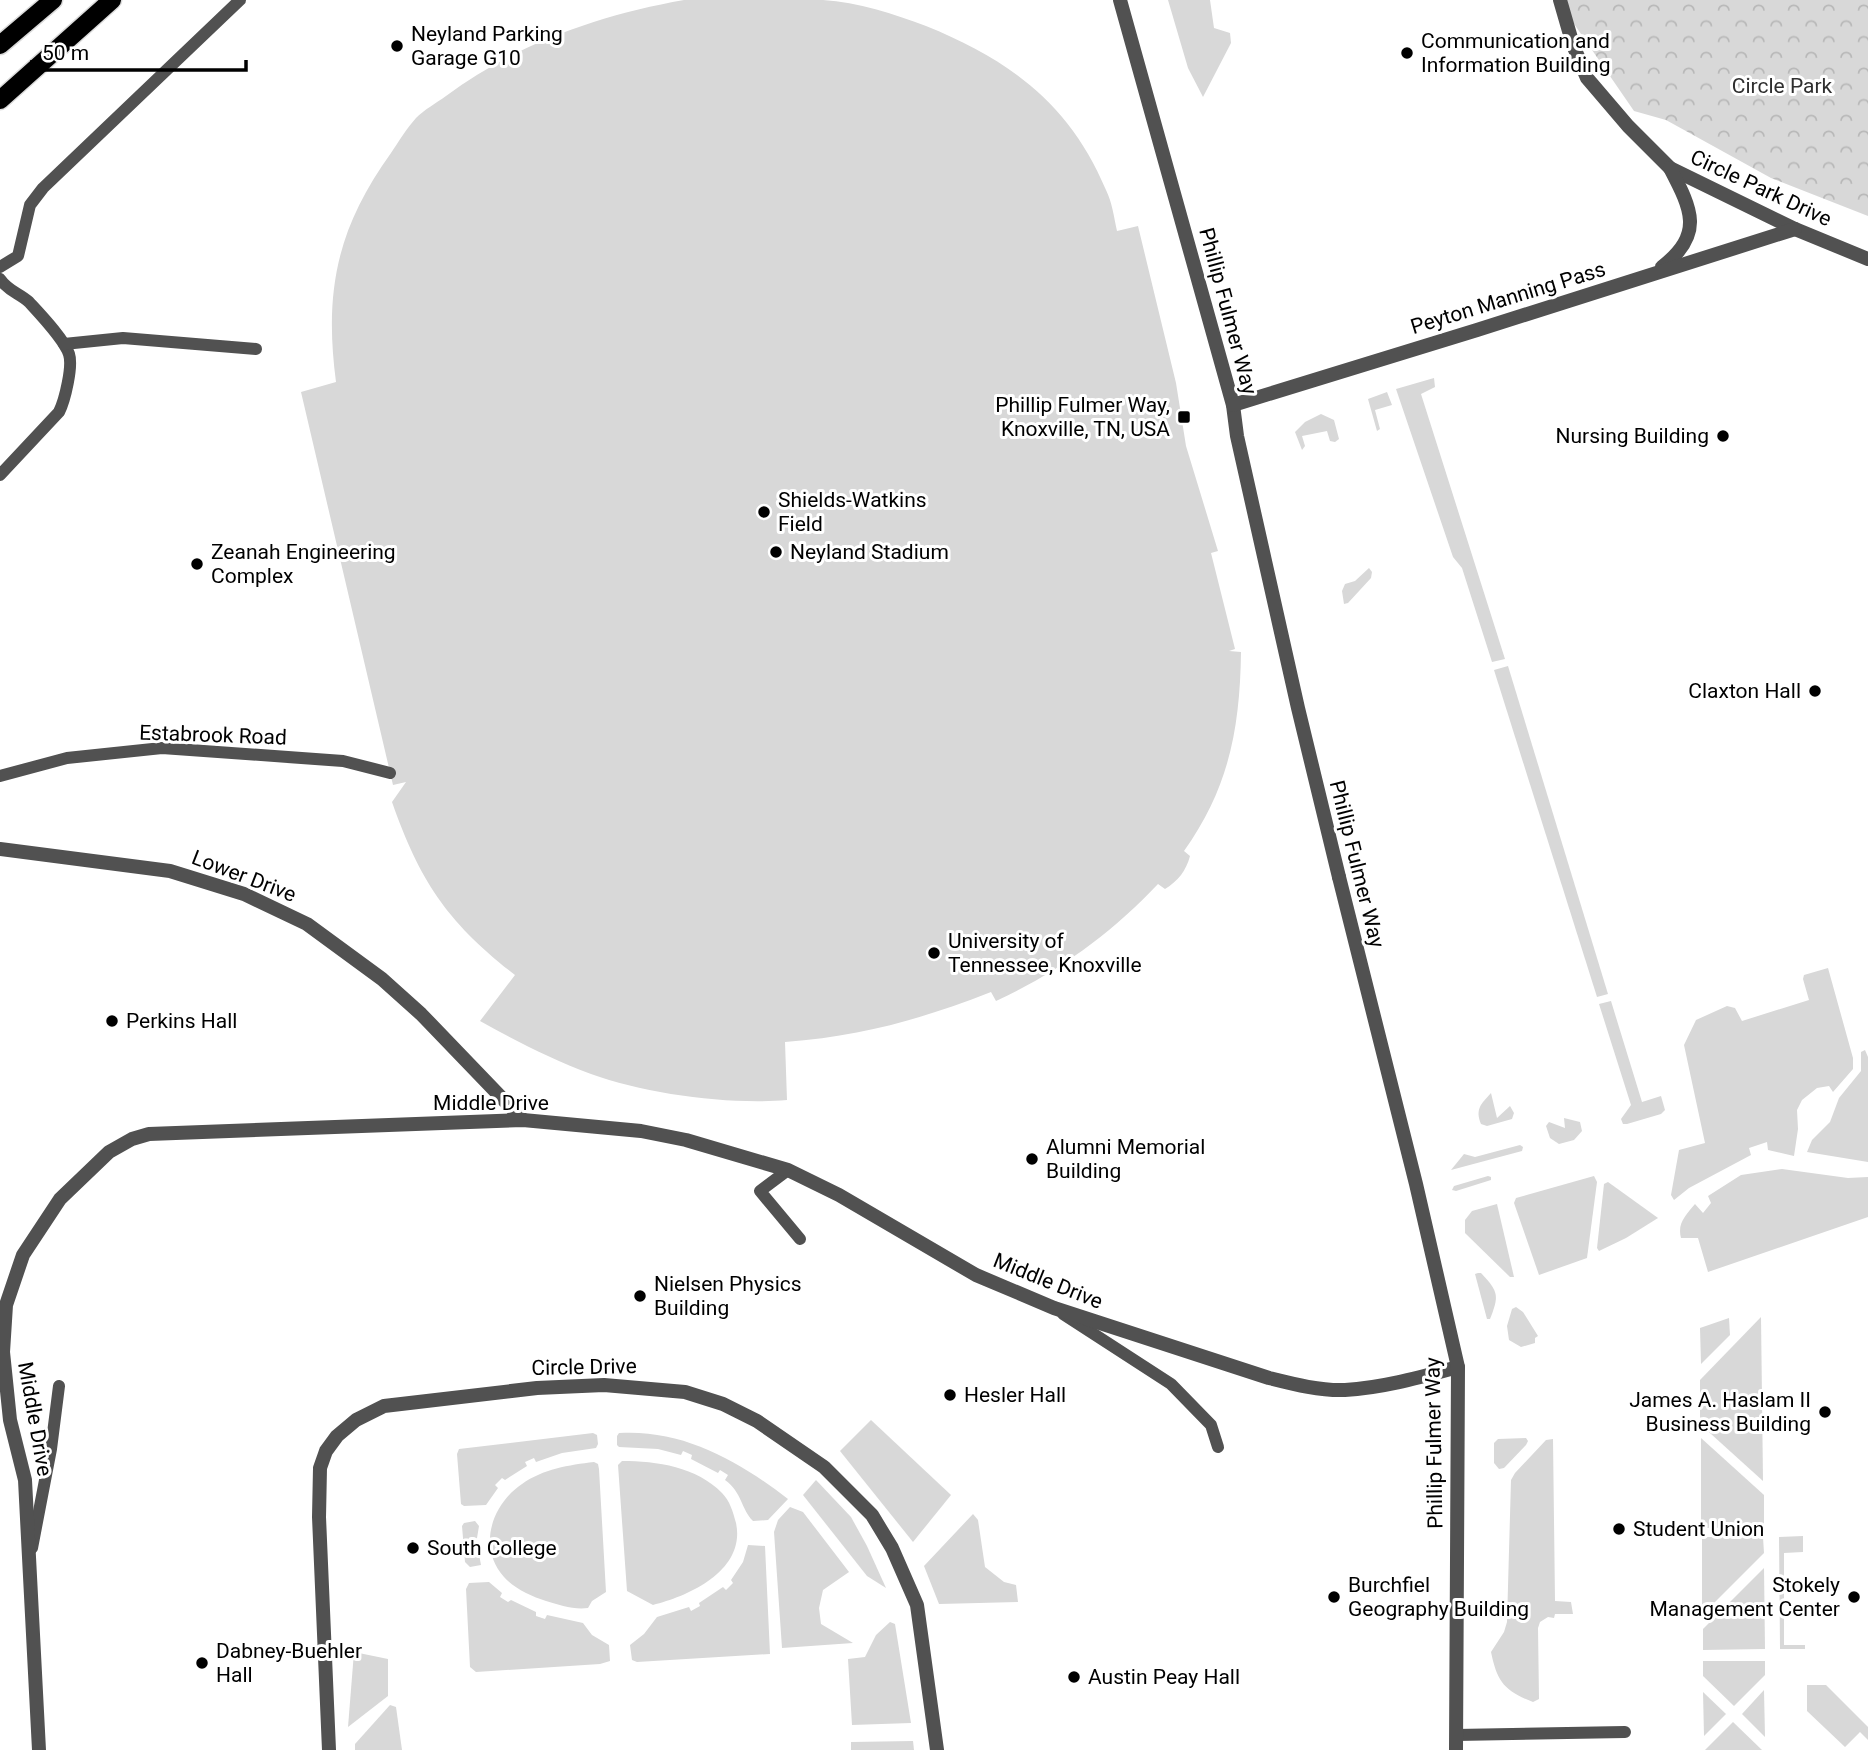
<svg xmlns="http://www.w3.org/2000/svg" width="1868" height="1750" viewBox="0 0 1868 1750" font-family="Roboto,sans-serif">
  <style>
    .grass { fill: #d8d8d8 }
    .park { fill: url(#park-crowns) }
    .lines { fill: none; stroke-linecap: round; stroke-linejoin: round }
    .primary-casing { stroke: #dbdbdb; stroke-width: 21 }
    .service { stroke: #515151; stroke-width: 12 }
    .minor { stroke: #515151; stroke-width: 14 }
    .tertiary { stroke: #515151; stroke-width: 14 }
    .primary { stroke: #000; stroke-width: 18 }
    .poi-dot { fill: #000; stroke: #fff; stroke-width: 2.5 }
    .labels { text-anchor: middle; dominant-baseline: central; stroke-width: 6; stroke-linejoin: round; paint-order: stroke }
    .poi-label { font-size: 21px; fill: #000; stroke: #fff; text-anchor: start }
    .park-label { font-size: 21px; fill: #2f2f2f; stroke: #fff }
    .street-label { font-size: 21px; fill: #000; stroke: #fff }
  </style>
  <defs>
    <pattern id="park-crowns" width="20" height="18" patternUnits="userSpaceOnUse" patternTransform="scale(1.75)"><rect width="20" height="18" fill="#d8d8d8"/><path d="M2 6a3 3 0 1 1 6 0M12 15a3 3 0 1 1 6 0" fill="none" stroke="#b8b8b8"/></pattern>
  </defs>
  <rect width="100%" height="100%" fill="#fff"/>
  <g class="grass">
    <path d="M684,0c46,0 93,0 139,0 35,2 71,14 103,26 84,34 144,78 180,164 6,12 8,27 11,41l21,-5 38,157 10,63 32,105 -7,2 24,96 -6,2 12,1c-1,76 -12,136 -57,199l6,5c-4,15 -12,25 -25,33l-7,-5c-46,49 -101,89 -162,117l-5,-9c-72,28 -129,44 -206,50l2,58c-58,5 -141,-6 -196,-26 -38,-14 -75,-33 -111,-53l35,-46c-67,-52 -95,-93 -123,-173l14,-20 -13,3 -92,-393 35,-10c-12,-91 1,-154 55,-229 8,-12 16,-25 25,-35 8,-8 20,-15 30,-22 70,-52 153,-81 238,-96z"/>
    <polygon points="1168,0 1210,0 1214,28 1230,33 1231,43 1203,97 1188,68"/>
    <polygon points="1434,378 1435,387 1421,394 1505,659 1492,662 1462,568 1453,557 1396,389"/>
    <polygon points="1387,392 1392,405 1375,410 1380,429 1377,431 1368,399"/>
    <polygon points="1321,414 1334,420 1339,439 1335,442 1330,441 1327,431 1302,436 1305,446 1302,450 1295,432 1305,422"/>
    <polygon points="1369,568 1372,572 1371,578 1348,603 1344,604 1342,591 1345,584 1355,581"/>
    <polygon points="1508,666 1608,994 1597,997 1494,670"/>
    <polygon points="1828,968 1853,1058 1853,1069 1833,1092 1829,1086 1817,1088 1802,1100 1797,1110 1798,1129 1794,1156 1768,1150 1767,1142 1749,1148 1751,1155 1689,1188 1674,1200 1671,1195 1679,1150 1705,1143 1684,1045 1696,1020 1727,1006 1735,1008 1742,1021 1809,1000 1803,979 1804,975"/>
    <polygon points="1611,1001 1642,1102 1661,1096 1665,1110 1661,1114 1627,1124 1623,1124 1621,1119 1631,1105 1599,1004"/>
    <polygon points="1865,1050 1868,1057 1868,1162 1807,1152 1812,1140 1830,1122 1839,1098 1861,1071 1861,1052"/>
    <path d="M1491,1093l6,25 13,-12 4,7 -2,6 -25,7 -6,-2c-6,-15 0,-20 10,-31z"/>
    <polygon points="1564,1118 1580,1122 1582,1131 1574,1140 1559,1144 1550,1138 1546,1126 1549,1122 1565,1128"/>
    <polygon points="1520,1145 1523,1147 1522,1151 1451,1170 1464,1154 1475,1157"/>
    <path d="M1782,1169l66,9 20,-1v40l-160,55 -10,-34h-17c-4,-15 5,-23 14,-34l8,9 8,-10 -3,-7 33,-21z"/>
    <polygon points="1488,1176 1491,1177 1491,1180 1456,1191 1452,1190 1454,1186"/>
    <polygon points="1594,1176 1597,1182 1587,1258 1539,1275 1514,1203 1516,1198"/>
    <polygon points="1608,1182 1658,1218 1626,1238 1599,1251 1597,1248 1604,1184"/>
    <polygon points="1497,1204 1514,1277 1510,1277 1465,1233 1465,1220 1472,1211"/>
    <path d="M1478,1273h3c18,19 18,23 9,46h-3l-12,-45z"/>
    <polygon points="1516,1307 1523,1312 1538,1336 1535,1338 1535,1343 1521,1347 1509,1340 1507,1326 1512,1309"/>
    <polygon points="1761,1317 1763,1481 1700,1424 1700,1380"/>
    <polygon points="1729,1318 1730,1335 1701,1364 1700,1328"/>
    <polygon points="871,1420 951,1495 913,1542 840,1451"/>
    <polygon points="593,1433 597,1435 598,1444 596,1448 562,1453 536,1462 534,1458 525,1462 527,1466 505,1480 502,1478 495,1485 498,1488 486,1505 464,1506 461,1504 457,1454 459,1449"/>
    <path d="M619,1433c64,-4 120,28 169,66l-20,21 -15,1c-12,-12 -11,-29 -28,-41l3,-5 -8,-5 -2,3 -27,-14 1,-4 -9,-4 -2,4 -23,-6 -39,-2 -2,-2v-9z"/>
    <polygon points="1526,1438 1528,1441 1526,1445 1504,1468 1499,1469 1494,1463 1494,1443 1498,1439"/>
    <polygon points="1701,1438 1764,1495 1764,1527 1701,1528"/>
    <path d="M1553,1439l2,162 16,1 2,12h-18l-1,4 -6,-1 -8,5 -2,6 1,71 -6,3c-29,-11 -36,-21 -42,-50l13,-20 3,-10 4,-142 4,-7 31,-33z"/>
    <path d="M622,1461c35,0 75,6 100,32 8,8 11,19 14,30 10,47 -46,73 -83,82l-26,-14 -9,-126z"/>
    <path d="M594,1462l4,2 1,5 7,123 -14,9 -4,7c-14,2 -29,-3 -42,-7 -15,-5 -31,-12 -42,-24 -27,-30 -12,-73 18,-93 21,-15 47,-19 72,-22z"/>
    <polygon points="816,1480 851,1517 867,1546 886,1588 867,1576 803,1495"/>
    <polygon points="790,1507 803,1512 849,1572 823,1590 819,1608 821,1624 853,1643 782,1648 774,1532 778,1520"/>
    <polygon points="973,1514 978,1520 985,1567 1004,1582 1016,1585 1018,1602 939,1604 924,1566"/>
    <polygon points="475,1521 479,1526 477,1538 473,1539 474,1548 478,1549 481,1565 470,1567 465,1562 462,1526 464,1523"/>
    <polygon points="1803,1536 1803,1552 1784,1553 1784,1645 1805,1645 1805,1649 1780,1649 1779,1537"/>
    <polygon points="1702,1537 1763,1537 1764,1553 1702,1615"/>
    <polygon points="748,1545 765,1546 770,1654 637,1662 632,1660 630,1645 644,1634 657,1617 689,1607 691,1611 700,1606 699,1603 723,1587 726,1590 733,1583 731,1580 743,1562"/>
    <polygon points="1764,1568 1765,1649 1703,1650 1703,1629"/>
    <polygon points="489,1582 502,1593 500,1597 508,1602 511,1600 536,1612 536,1616 545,1619 547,1615 583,1623 592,1635 609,1645 610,1661 600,1664 476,1672 470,1667 466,1589 469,1583"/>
    <polygon points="890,1622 895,1624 911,1723 852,1725 848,1659 865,1657 876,1635"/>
    <polygon points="354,1652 388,1659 388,1696 348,1727"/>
    <polygon points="1703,1661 1765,1661 1765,1675 1734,1706 1703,1676"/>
    <polygon points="1807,1685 1826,1685 1868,1727 1868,1740 1860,1732 1845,1747 1807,1711"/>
    <polygon points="1764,1690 1765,1737 1742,1714"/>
    <polygon points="1703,1692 1726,1714 1704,1736"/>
    <polygon points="390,1705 396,1707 402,1750 355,1750 355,1744"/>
    <polygon points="1733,1722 1762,1750 1705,1750"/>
    <polygon points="913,1741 914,1750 851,1750 851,1742"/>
  </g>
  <polygon class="park" points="1567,0 1868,0 1868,216 1771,178 1666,120 1634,111 1570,18"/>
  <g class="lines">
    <g class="primary-casing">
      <g id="primary">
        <polyline points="0,45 53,0"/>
        <polyline points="0,100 112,0"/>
      </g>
    </g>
    <g class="service">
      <polyline points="0,267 18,256 30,205 43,188 240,0"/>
      <path d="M0,279c8,12 19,14 29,23 11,12 35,37 40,52 4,12 -4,46 -10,58l-59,63"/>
      <polyline points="64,344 123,338 256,349"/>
      <polyline points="0,776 67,758 162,748 343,761 390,773"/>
      <polyline points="788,1170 760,1191 800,1239"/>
      <polyline points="1063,1314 1171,1384 1211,1425 1218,1447"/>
      <polyline points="32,1548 51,1449 59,1386"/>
      <polyline points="1456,1735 1625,1732"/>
    </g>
    <g class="minor">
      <polyline points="1120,0 1233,405 1237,436 1298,708 1339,877"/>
      <polyline points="1560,0 1573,45 1587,78 1628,126 1670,168 1795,229 1868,259"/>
      <path d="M1662,267c42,-33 30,-57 8,-99"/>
      <polyline points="1233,405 1477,330 1795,229"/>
      <polyline points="0,849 170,871 244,894 307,924 382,979 421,1014 523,1120"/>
      <path d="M39,1750l-14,-270 -15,-60 -7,-68 3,-47 17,-50 37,-56 49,-47 23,-13 17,-5 374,-14 118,11 45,9 102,30 51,25 137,80 78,33 215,70c24,6 51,13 76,12 38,-2 76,-13 113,-23"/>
      <polyline points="329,1750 319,1517 320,1468 326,1451 337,1436 356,1420 384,1406 537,1388 604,1385 685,1392 723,1404 757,1421 824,1467 872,1515 892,1548 917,1605 937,1750"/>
    </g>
    <polyline class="tertiary" points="1339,877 1416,1184 1458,1367 1456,1750"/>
    <use href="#primary" class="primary"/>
  </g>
  <g class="poi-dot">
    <circle cx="397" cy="46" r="7"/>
    <circle cx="1407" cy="53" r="7"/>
    <rect x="1177" y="410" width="14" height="14" rx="3.5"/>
    <circle cx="1723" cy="436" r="7"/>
    <circle cx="764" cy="512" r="7"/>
    <circle cx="776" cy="552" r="7"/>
    <circle cx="197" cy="564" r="7"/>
    <circle cx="1815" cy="691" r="7"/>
    <circle cx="934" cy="953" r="7"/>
    <circle cx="112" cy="1021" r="7"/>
    <circle cx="1032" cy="1159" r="7"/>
    <circle cx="640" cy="1296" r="7"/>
    <circle cx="950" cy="1395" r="7"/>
    <circle cx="1825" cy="1412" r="7"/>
    <circle cx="1619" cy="1529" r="7"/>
    <circle cx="413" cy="1548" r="7"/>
    <circle cx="1334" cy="1597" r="7"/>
    <circle cx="1854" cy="1597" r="7"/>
    <circle cx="202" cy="1663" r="7"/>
    <circle cx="1074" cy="1677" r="7"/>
  </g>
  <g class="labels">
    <g class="poi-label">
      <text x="411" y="34">Neyland Parking<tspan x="411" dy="24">Garage G10</tspan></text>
      <text x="1421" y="41">Communication and<tspan x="1421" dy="24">Information Building</tspan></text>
      <text x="1170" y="405" text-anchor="end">Phillip Fulmer Way,<tspan x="1170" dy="24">Knoxville, TN, USA</tspan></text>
      <text x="1709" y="436" text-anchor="end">Nursing Building</text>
      <text x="778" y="500">Shields-Watkins<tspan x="778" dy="24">Field</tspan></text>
      <text x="211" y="552">Zeanah Engineering<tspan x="211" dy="24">Complex</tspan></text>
      <text x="790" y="552">Neyland Stadium</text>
      <text x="1801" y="691" text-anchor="end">Claxton Hall</text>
      <text x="948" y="941">University of<tspan x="948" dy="24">Tennessee, Knoxville</tspan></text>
      <text x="126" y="1021">Perkins Hall</text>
      <text x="1046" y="1147">Alumni Memorial<tspan x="1046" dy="24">Building</tspan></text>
      <text x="654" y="1284">Nielsen Physics<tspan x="654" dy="24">Building</tspan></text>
      <text x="964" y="1395">Hesler Hall</text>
      <text x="1811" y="1400" text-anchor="end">James A. Haslam II<tspan x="1811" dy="24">Business Building</tspan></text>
      <text x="1633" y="1529">Student Union</text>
      <text x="427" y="1548">South College</text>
      <text x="1348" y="1585">Burchfiel<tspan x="1348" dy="24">Geography Building</tspan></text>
      <text x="1840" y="1585" text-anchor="end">Stokely<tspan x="1840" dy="24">Management Center</tspan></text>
      <text x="216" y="1651">Dabney-Buehler<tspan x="216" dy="24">Hall</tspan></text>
      <text x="1088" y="1677">Austin Peay Hall</text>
    </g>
    <g class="park-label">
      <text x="1782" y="86">Circle Park</text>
    </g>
    <g class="street-label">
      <text transform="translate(1761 188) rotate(25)">Circle Park Drive</text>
      <text transform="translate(1508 298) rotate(-17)">Peyton Manning Pass</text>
      <text transform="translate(1228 311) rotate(75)">Phillip Fulmer Way</text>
      <text transform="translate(213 735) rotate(2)">Estabrook Road</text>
      <text transform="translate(1357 864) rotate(76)">Phillip Fulmer Way</text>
      <text transform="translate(244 876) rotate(21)">Lower Drive</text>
      <text x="491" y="1103">Middle Drive</text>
      <text transform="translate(1048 1281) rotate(22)">Middle Drive</text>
      <text transform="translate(584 1367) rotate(-1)">Circle Drive</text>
      <text transform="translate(35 1419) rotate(80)">Middle Drive</text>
      <text transform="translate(1434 1443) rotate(-91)">Phillip Fulmer Way</text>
    </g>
  </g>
  <path d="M32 60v10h214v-10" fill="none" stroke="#000000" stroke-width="3.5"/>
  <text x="42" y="60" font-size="21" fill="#000000" stroke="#ffffff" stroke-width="5" paint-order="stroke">50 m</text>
</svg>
